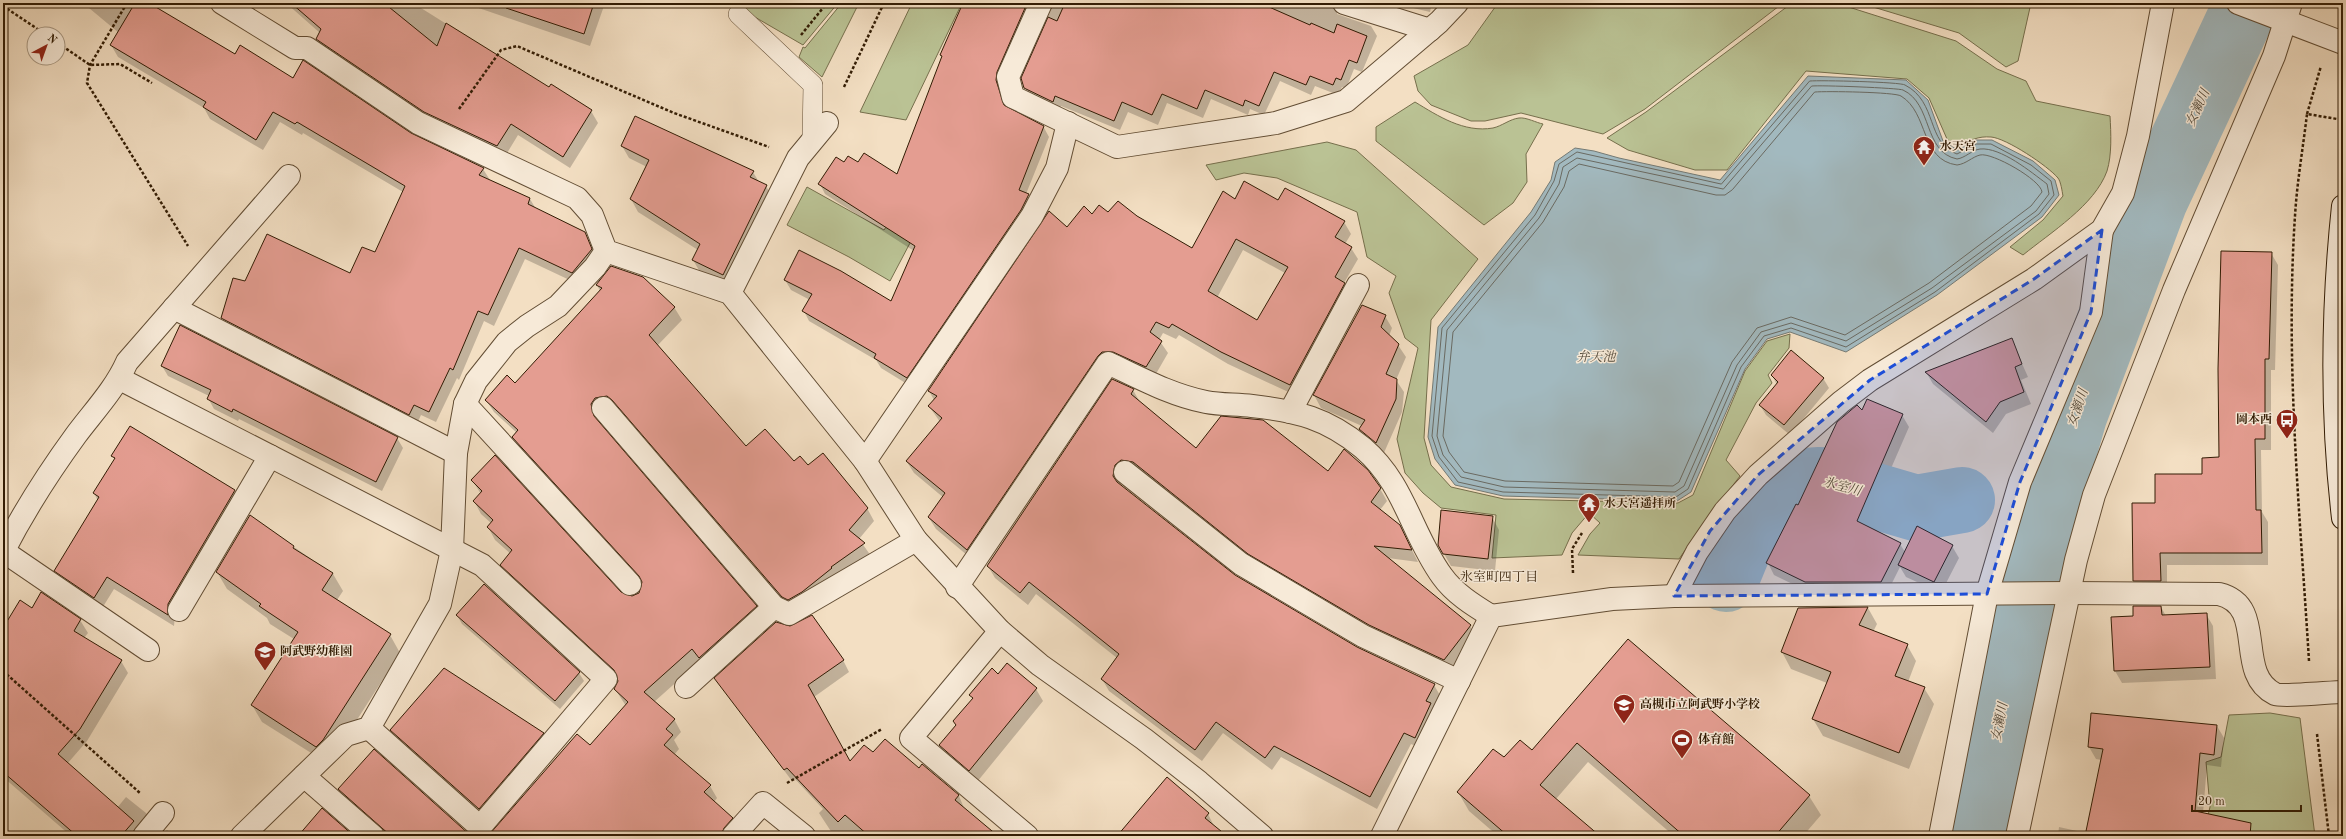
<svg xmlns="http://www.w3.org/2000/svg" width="2346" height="839" viewBox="0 0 2346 839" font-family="'Old Standard TT','Noto Serif JP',serif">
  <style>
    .green { fill: #bac294; stroke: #766f4c }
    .water { fill: #a2b9bf; stroke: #757a74 }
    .shadow { fill: #0003; fill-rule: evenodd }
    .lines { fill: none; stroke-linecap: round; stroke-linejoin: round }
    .shore { stroke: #6a6a62; stroke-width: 1 }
    .river { stroke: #a2b9bf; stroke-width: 66 }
    .building { fill: #e49d91; stroke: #321c04; fill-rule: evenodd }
    .lane-casing { stroke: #624d34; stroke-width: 20 }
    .street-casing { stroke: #624d34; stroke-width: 24 }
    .secondary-casing { stroke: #321c04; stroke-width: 24 }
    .path { stroke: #321c04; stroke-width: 2.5; stroke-dasharray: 3 2; stroke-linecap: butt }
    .lane { stroke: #f7ead8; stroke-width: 19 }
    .street { stroke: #f7ead8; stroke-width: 22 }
    .secondary { stroke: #f7ead8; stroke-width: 22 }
    .marked { fill: #1d4ed8; fill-opacity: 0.2; stroke: #1d4ed8; stroke-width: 3; stroke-dasharray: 8 5; stroke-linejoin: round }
    .labels { text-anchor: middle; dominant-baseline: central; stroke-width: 3; stroke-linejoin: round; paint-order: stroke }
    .poi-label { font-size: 12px; font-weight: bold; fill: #321c04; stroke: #f7ead8; text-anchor: start }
    .water-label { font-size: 13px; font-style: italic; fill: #544b3c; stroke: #f7ead8 }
    .neighbourhood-label { font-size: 13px; fill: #321c04; stroke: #f7ead8 }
  </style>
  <rect width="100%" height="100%" fill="#f3dfc3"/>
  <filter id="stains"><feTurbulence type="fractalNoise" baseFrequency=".005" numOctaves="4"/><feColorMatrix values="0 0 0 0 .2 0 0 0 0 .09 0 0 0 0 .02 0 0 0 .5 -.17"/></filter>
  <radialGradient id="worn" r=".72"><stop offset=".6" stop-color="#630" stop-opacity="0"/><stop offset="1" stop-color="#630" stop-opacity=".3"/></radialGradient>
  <g class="green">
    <polygon points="726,3 838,3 803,45 741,9"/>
    <polygon points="912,3 962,3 906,120 860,112"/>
    <polygon points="1498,3 1783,3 1645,109 1603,134 1521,113 1485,121 1471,121 1431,105 1418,91 1414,76 1468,45"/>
    <path d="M1792,3h44l120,38 41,28 29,12 10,20 74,15c1,17 2,39 -3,55 -12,34 -57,62 -84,84l-13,-8 33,-27 20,-24c-1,-5 -2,-14 -5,-18 -10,-12 -52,-40 -67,-41 -13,-1 -21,3 -32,10l-12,-8 -18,-41 -22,-19 -101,-8 -79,99h-32l-67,-20 -21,-12 39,-26z"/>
    <polygon points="1860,3 2031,3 2018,61 2006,67 1959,33"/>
    <polygon points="841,4 858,5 822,77 799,57 803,47 805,48"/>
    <path d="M1415,102c23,14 49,31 78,26 9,-2 17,-9 26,-10 7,-1 18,5 24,6l-17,30 1,28 -14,21 -29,22 -108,-84v-14z"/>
    <polygon points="1327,142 1356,150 1478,259 1431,320 1424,438 1431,465 1451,487 1504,499 1678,503 1693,495 1745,371 1767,341 1790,334 1789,348 1768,375 1772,383 1756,403 1726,460 1740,476 1702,526 1679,559 1578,555 1590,534 1600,523 1589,513 1572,533 1562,555 1492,558 1496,515 1441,508 1423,493 1405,473 1397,439 1418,348 1405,338 1389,293 1396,276 1367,257 1357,212 1277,178 1244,173 1216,180 1206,165"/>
    <polygon points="807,187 884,230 897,211 920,224 890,281 849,257 787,225"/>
    <polygon points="2270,713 2300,718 2315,836 2203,836 2210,807 2206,762 2221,757 2229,715"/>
  </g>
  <polygon class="water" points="1808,76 1906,80 1928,100 1943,141 1958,150 1975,140 1992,140 2033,161 2055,180 2059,195 2042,217 1937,295 1846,352 1790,332 1767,339 1745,369 1691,492 1677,501 1503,496 1455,485 1435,459 1428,437 1438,327 1531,212 1551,180 1555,162 1575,148 1594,151 1619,158 1720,180"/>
  <g class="shadow">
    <polygon points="83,3 148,3 235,55 294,79 483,169 490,180 530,199 536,209 585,233 598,261 578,284 525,259 494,326 484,321 459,380 457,378 436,422 421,415 416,426 229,330 222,318 245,282 351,274 376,254 403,192 303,133 302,135 280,122 263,150 210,119 204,108 118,57 111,45 119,33"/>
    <polygon points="286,3 413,3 549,88 591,111 598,123 570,168 518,135 504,158 432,124 324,51 317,39 320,33"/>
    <polygon points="464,3 605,3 590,46"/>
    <polygon points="963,3 1039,3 1001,90 1006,108 1043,126 1049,137 1026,194 1034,205 912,387 881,368 876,360 809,321 804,311 810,300 791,290 785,280 891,302 914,251 825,194 820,184 844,163 858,163 897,176 952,29"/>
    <polygon points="1054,3 1343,3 1337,10 1337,14 1371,26 1377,36 1362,72 1354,69 1346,89 1342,87 1338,95 1315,86 1311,95 1280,81 1264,115 1250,109 1248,115 1211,99 1203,118 1167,103 1158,125 1128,112 1120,130 1061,106 1059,112 1031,98 1025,88 1022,78"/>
    <polygon points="1361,3 1390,3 1387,11"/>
    <polygon points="1392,3 1432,3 1430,12"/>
    <polygon points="622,146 753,172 759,182 766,186 773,198 730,287 700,272 693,260 698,250 638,212 631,199 647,167 629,158"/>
    <path d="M1235,200l44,1 65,21 7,12 -6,10 6,4 7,11 -14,24 7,13 -54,100 -69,-32 -49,-29 -3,4 -13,-6 -4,7 9,13 -15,26 -49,-11 -130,193 -38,-32 -7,-11 15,-20 -30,-25 -7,-11 33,-40 -11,-16 5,-6 -5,-9 138,-163 25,-13 16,-1 28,3 56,32zM1243,250l42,23 -28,48 -40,-23z"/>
    <polygon points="2271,253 2278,265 2275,370 2271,370 2271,450 2261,450 2262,512 2268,522 2268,565 2167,565 2167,593 2141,592 2134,581 2156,504 2203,475 2220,458"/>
    <polygon points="597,285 674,307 682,320 657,346 746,447 808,467 867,508 874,521 859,539 871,556 790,609 598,416 597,422 756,607 763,619 700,661 654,702 674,719 681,732 674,740 679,749 674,755 710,786 717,798 714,802 732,818 739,831 735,836 490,836 590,747 626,706 615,689 619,681 618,678 509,577 501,565 511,554 495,540 488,527 491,523 481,514 474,501 481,494 472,480 620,593 632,597 640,594 643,583 520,449 513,437 517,433 494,412 486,400 515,384 600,291"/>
    <polygon points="1385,316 1392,328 1389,336 1398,345 1406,357 1396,380 1404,392 1402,412 1383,455 1367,441 1360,429 1362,426 1321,408 1314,395"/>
    <polygon points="2011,339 2028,377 2021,380 2031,404 2006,414 1993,433 1933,384 1926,372"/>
    <polygon points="162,366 397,438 403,448 382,491 239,419 238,421 214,409 208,398 209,396 168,376"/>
    <polygon points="1772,375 1823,378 1829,388 1790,435 1766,415 1760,405 1777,385"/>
    <polygon points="1133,390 1140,402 1196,450 1328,472 1378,485 1387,501 1380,510 1400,526 1418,562 1388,558 1470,626 1477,638 1451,672 1377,637 1121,477 1120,485 1234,576 1356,648 1434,685 1441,697 1422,749 1411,744 1377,809 1281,757 1272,770 1223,733 1202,761 1109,691 1102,679 1117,658 1036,594 1028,605 995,578 988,566"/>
    <polygon points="1863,412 1902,415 1909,427 1866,526 1900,544 1905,552 1952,546 1959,558 1941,593 1906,577 1900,567 1887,593 1813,594 1774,575 1768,563 1799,506"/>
    <polygon points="130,427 234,491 242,503 175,616 174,626 114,589 101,610 63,583 56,571 98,501 94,493 115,460 113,456"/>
    <polygon points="1492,517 1499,530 1495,571 1451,566 1439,545"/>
    <polygon points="294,547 333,574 343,591 337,600 390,635 400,653 333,757 327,763 262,722 252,705 294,639 270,624 267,618 227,589 217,572"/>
    <polygon points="484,585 579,673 584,681 560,709 462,624 457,615"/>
    <polygon points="2161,607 2166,616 2206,614 2213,626 2216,679 2122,683 2115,671 2134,617"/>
    <polygon points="1868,608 1877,624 1873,632 1907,645 1916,661 1908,682 1924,688 1934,704 1909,769 1823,736 1813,719 1827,683 1791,669 1782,652 1799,609"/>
    <polygon points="32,609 80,620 88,633 84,638 121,661 128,673 87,741 67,764 117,808 126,797 146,813 154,826 146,836 71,836 3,777 3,630"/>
    <polygon points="1628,640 1809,796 1821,815 1803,836 1674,836 1588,762 1556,799 1598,836 1498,836 1469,811 1458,792 1504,759 1532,751"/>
    <polygon points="843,660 849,672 814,697 850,762 873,754 919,770 922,765 959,796 964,808 997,836 834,836 819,813 823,809 795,779 792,781 715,678"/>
    <polygon points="1007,664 1036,689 1043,701 977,782 947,757 940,745 956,726 954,722 973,699 971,695 998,675"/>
    <polygon points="2092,714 2217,726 2224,738 2221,767 2207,765 2203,813 2208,836 2058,836 2059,827 2086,833 2102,760 2096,759 2089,747"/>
    <polygon points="391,730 543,734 549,744 485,819 397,741"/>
    <polygon points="1167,778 1208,814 1214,826 1225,836 1118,836"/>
    <polygon points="340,790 470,836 384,836 347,802"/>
    <polygon points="167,830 174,836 161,836"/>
  </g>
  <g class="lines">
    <g class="shore">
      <path d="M1810,81c10,-1 91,1 95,4 33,17 21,58 52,69l19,-10h15l40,21 20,16 3,14 -15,19 -104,78 -89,55 -55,-19 -27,8 -23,31 -53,122 -12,8 -173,-5 -45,-10 -19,-25 -7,-21 10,-108 93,-113 19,-34 5,-17 18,-12 144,32z"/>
      <path d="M1812,86c8,-1 87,2 91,4 30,14 20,62 54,69 8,-1 15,-9 23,-10 21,-2 51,23 67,35l2,10 -13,17 -104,77 -86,53 -55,-18 -30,9 -24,33 -53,121 -9,6 -171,-5 -43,-10 -18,-22 -6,-19 10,-106 92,-112 20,-34 4,-17 14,-9 146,31z"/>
      <path d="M1815,92c11,-1 80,0 86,4 28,17 19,64 56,69 9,-1 15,-8 23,-10 12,-3 61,25 62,37l-11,14 -102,77 -84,52 -54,-18 -34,11 -25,34 -53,120 -6,4 -168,-5 -41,-9 -15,-20 -6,-16 10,-104 90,-110 21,-35 5,-16 10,-7 137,31h9l7,-5z"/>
    </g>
    <g class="river">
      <polyline points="1726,579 1751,518 1791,482 1820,480 1916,508 1962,500"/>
      <polyline points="1978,836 2031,565 2074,416 2155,200 2247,3"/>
    </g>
  </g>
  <g class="building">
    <polygon points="135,3 149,3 235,54 240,45 293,78 303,60 411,133 484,168 479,175 530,198 528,204 585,232 592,249 572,273 519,248 488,315 478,311 453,370 450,368 429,412 414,405 409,415 221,318 233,278 245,281 267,234 350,273 362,247 375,252 405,186 297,122 295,124 273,112 256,140 203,107 206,102 110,45"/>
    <polygon points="291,3 384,3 437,46 446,23 549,87 551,84 592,110 563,157 511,124 497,146 424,112 316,39 321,29"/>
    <polygon points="507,3 594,3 584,34 506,8"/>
    <polygon points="963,3 1015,3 1025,8 997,72 996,80 1004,105 1044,126 1019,190 1029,194 1021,210 907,378 874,358 876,354 802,311 812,294 784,280 799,250 841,271 891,301 915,246 818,184 836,157 844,162 848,156 858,162 864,153 897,174 942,56 940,55"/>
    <polygon points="1065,3 1260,3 1310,25 1311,23 1334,33 1337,24 1367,36 1357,63 1349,60 1341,80 1336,78 1333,85 1310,76 1306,85 1274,72 1259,106 1245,100 1243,106 1205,90 1197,109 1162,94 1152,115 1122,102 1114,121 1055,96 1053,102 1024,88 1021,78 1048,17 1057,21"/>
    <polygon points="635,116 754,171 750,177 767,185 723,275 692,260 700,244 630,199 649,160 621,146"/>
    <path d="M1244,181l34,19 7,-12 60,33 -10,16 17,10 -17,30 10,6 -55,102 -69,-33 -49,-28 -3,4 -13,-6 -6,10 12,9 -16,26 -33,-15h-11l-4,4 -131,194 -39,-33 17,-24 -39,-32 36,-43 -14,-12 9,-10 -9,-5 121,-180 18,16 17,-21 8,8 7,-9 9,7 10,-11 19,15 55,32 31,-57 12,8zM1236,239l52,28 -31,53 -49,-29z"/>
    <polygon points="2221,251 2272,252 2269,359 2265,359 2265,439 2255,439 2256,510 2261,510 2262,553 2160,553 2161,581 2133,581 2132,503 2155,503 2155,474 2202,474 2202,458 2219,457 2218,369"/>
    <polygon points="611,266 643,277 675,307 649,335 746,446 765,429 794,461 800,456 808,465 823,453 868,508 849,530 865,543 831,567 832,568 802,592 788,600 782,597 612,400 607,396 595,398 591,404 594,416 757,606 699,658 692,649 644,692 675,719 666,729 673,735 664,745 711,785 704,792 733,818 724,828 721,836 488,836 577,734 590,745 628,702 614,689 618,681 614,670 500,565 512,550 487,527 493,520 473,501 482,491 471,480 495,455 621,592 632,596 639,593 642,582 639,576 512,437 518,430 485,400 507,375 515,383 602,288 596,285"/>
    <polygon points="1362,305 1386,315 1381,327 1399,344 1386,374 1397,379 1396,399 1376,443 1359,429 1365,420 1313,395"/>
    <polygon points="180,325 398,437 376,482 233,409 232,412 207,399 211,390 161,366"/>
    <polygon points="2012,338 2022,364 2015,367 2024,392 2000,402 1986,422 1925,372"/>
    <polygon points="1791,350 1824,378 1784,425 1759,405 1778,382 1771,375"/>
    <polygon points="1112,379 1134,389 1131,394 1196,448 1221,416 1263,420 1328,471 1344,449 1368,470 1378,484 1381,488 1371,502 1400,525 1412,550 1374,546 1471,625 1444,660 1369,625 1248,554 1133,462 1121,460 1115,465 1113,476 1117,482 1235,575 1357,647 1435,684 1426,701 1431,703 1415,738 1404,733 1370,797 1274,746 1265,758 1216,722 1195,750 1101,679 1119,654 1029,582 1020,593 987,566"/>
    <polygon points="1867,399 1903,414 1857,521 1901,543 1881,582 1805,582 1766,563 1796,504 1798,505 1837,422 1857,405 1862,410"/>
    <polygon points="130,426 235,490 168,604 168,615 107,577 94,598 54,571 99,497 93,493 115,458 111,456"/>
    <polygon points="1441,510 1493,516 1488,559 1443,554 1438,545"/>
    <polygon points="250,515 294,546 293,548 333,573 322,590 391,634 323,740 316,747 251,705 298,632 259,606 261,604 216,572"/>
    <polygon points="1917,526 1953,545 1934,582 1898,565"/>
    <polygon points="484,584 580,672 555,701 456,615"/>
    <polygon points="41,592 81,619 74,631 122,660 80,729 58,754 134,821 121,836 77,836 3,772 3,628 20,600 32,608"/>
    <polygon points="2133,606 2161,606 2162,615 2207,613 2210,667 2114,671 2111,617 2133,616"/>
    <polygon points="1868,607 1859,625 1908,644 1895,676 1925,687 1899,753 1812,719 1831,672 1781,652 1798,608"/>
    <polygon points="812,615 844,660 808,685 850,761 864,745 873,752 885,739 919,768 922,764 959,795 955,800 998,836 869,836 845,815 838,822 787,768 784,770 714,678 776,622 790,626"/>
    <polygon points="1628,639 1810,795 1775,836 1684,836 1577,743 1540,785 1600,836 1508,836 1457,792 1493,749 1504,757 1520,740 1532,750"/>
    <polygon points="1007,663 1037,688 969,771 939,745 956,725 953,721 973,698 969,695 992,668 998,674"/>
    <polygon points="444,668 544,733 479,809 390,730"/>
    <polygon points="2091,713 2217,725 2214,755 2200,753 2195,811 2251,823 2250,836 2085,836 2103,749 2088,747"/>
    <polygon points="374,749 471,836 391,836 338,789"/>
    <polygon points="1167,777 1209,813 1205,818 1227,836 1117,836"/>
    <polygon points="322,808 354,836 298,836"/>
  </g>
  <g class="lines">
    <g class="lane-casing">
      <polyline id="lane" points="738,14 813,85 812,140"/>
    </g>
    <g class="street-casing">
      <g id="street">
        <polyline points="222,3 295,48 307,48 418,123 577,198 592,215 606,251 730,293 865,461 916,540 1000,631 1040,665 1144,739 1199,782 1262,836"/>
        <polyline points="1041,3 1008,77 1013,97 1117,147 1276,123 1346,101 1439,22 1457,3"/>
        <polyline points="1344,3 1430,30"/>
        <polyline points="2238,3 2343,43"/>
        <polyline points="730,293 798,158 827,123"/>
        <polyline points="174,308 456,453"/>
        <polyline points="120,379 482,565 606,679 480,827 369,728"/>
        <polyline points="465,404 630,584"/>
        <polyline points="603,408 774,607"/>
        <polyline points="1290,412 1358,285"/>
        <polyline points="865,461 1032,216 1057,168 1068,123"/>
        <polyline points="1125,472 1241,564 1363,636 1459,681"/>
        <polyline points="3,551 148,650"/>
        <path d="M3,552c21,-41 46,-80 73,-117 18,-24 39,-46 51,-73l162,-186"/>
        <path d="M957,587l151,-224c32,15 63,32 98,39 15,3 31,2 46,4 45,5 75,12 111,42 42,36 48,85 79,128 12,17 31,29 49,40"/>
        <polyline points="1674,596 1697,552 1725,511 1758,475 1841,402 1870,380 2034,279 2102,230 2123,193 2138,136 2163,3"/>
        <polyline points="179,610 270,456"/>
        <polyline points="1000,631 911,738 1027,836"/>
        <polyline points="686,687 774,607 789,614 916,540"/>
        <polyline points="304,776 373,836"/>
        <polyline points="144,836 163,813"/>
        <polyline points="242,836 346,735 369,728 440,604 452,550 456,453 465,404 476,381 507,342 527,326 558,306 595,267 606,251"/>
        <polyline points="733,836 763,803 804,836"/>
        <path d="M1382,836l109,-220 121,-17 62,-3 395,-3 150,1c50,12 14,79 56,100 8,3 57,-2 68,-2"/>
        <polyline points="1940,836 1987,594 2020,482 2091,312 2102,230"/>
        <polyline points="2017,836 2076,560 2094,495 2174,290 2274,56 2291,3"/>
      </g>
    </g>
    <g class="secondary-casing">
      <path id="secondary" d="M2343,206c-11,104 -12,209 0,312"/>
    </g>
    <g class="path">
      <polyline points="127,3 90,65 87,83 188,246"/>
      <polyline points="3,6 45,34"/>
      <polyline points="801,35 827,3"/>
      <polyline points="58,43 90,65 120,64 152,83"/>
      <polyline points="844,87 884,3"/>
      <polyline points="459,109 501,50 517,46 674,113 769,147"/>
      <polyline points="2307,114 2321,66"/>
      <polyline points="1573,573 1572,549 1582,533"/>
      <path d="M2309,661c-9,-148 -24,-297 -14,-445 2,-34 8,-68 12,-102l36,6"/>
      <polyline points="3,671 140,793"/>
      <polyline points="2317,734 2329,836"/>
      <polyline points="787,783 882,729"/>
      <polyline points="187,832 191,836"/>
    </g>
    <use href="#lane" class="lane"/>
    <use href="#street" class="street"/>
    <use href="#secondary" class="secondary"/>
  </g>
  <path class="marked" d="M2102,230l-11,82 -71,170 -33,112 -313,2 36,-65 48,-56 112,-95 164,-101z"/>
  <defs>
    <g id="temple-pin" transform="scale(1.15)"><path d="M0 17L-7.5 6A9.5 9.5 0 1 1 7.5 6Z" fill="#8f2418" stroke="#f7ead8"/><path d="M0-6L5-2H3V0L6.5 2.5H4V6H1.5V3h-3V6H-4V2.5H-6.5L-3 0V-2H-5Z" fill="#fff"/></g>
    <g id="bus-pin" transform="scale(1.15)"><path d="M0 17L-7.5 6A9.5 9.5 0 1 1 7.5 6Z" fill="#8f2418" stroke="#f7ead8"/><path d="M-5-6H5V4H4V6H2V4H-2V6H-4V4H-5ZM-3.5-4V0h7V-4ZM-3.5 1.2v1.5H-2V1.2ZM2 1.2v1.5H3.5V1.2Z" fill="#fff"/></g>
    <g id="school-pin" transform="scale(1.15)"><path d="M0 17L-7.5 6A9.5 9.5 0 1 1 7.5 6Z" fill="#8f2418" stroke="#f7ead8"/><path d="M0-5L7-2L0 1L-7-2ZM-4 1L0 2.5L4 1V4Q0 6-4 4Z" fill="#fff"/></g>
    <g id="stadium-pin" transform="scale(1.15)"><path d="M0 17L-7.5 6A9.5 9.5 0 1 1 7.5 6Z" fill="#8f2418" stroke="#f7ead8"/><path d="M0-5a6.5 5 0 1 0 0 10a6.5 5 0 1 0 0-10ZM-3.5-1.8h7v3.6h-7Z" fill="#fff"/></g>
  </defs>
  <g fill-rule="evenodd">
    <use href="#temple-pin" x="1924" y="147"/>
    <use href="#bus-pin" x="2287" y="420"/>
    <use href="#temple-pin" x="1589" y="504"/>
    <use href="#school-pin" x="265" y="652"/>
    <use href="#school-pin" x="1624" y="705"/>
    <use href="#stadium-pin" x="1682" y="740"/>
  </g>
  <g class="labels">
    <g class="poi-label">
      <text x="1940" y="147">水天宮</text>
      <text x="2272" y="420" text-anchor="end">岡本西</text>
      <text x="1604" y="504">水天宮遥拝所</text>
      <text x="280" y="652">阿武野幼稚園</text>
      <text x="1640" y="705">高槻市立阿武野小学校</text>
      <text x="1698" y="740">体育館</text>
    </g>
    <g class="water-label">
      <text transform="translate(2198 108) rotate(-65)">女瀬川</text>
      <text x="1596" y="357">弁天池</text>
      <text transform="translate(2078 408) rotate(-71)">女瀬川</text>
      <text transform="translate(1842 487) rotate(15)">氷室川</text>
      <text transform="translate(2000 722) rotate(-79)">女瀬川</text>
    </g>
    <g class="neighbourhood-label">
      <text x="1499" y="577">氷室町四丁目</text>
    </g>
  </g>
  <rect width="2346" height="839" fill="none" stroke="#f3dfc3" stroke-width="16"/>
  <rect x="4" y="4" width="2338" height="831" fill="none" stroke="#321c04" stroke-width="2"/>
  <rect x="8" y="8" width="2330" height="823" fill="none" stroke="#321c04"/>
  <g transform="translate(46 46) rotate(41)"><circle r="19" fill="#f7ead8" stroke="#a89883"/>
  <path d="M0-3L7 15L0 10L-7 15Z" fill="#8f2418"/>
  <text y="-6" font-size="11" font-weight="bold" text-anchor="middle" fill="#321c04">N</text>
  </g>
  <path d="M2192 805v6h109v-6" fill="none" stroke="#321c04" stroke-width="2"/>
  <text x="2198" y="805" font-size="12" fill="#321c04" stroke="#f7ead8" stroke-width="3" paint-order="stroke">20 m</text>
  <rect width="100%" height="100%" filter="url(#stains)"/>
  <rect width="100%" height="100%" fill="url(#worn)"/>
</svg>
